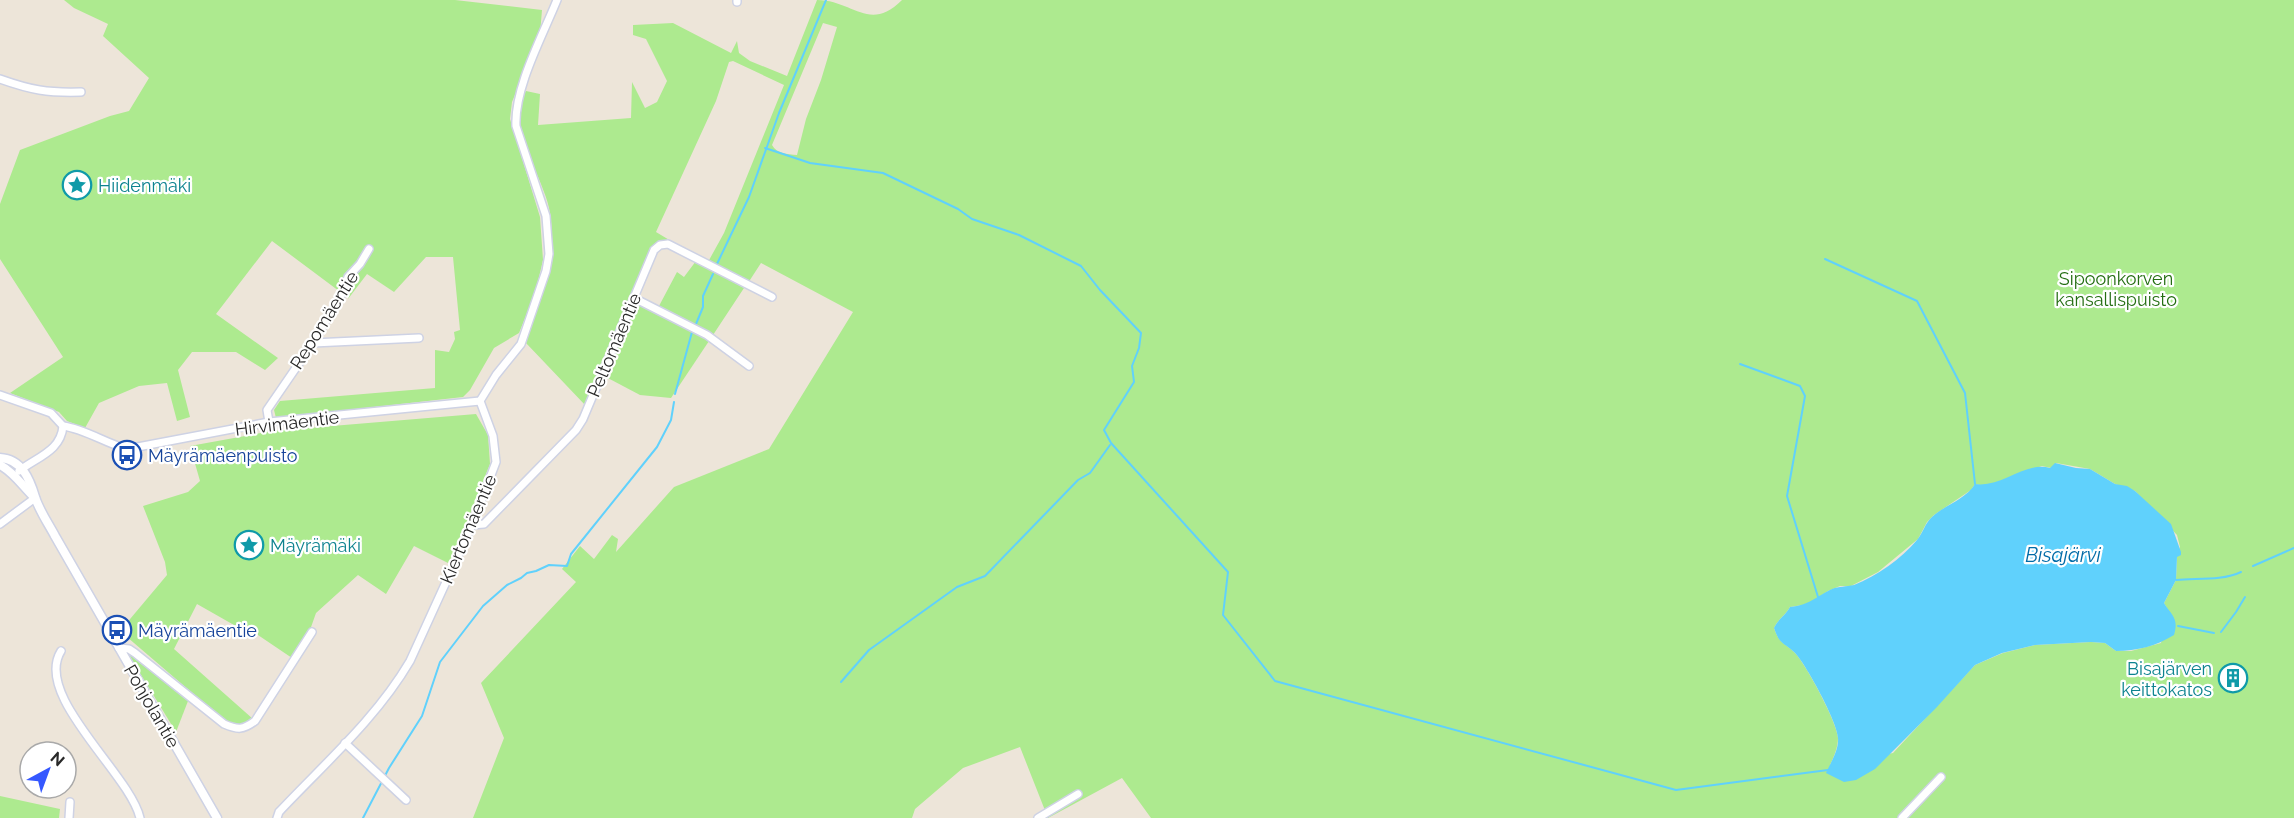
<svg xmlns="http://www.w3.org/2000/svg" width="2294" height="818" viewBox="0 0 2294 818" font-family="Raleway,sans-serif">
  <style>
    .green { fill: #adea8f; fill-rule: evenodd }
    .water { fill: #60d1fc }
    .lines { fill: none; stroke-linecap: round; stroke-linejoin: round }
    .stream { stroke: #60d1fc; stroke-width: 2 }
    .minor-casing { stroke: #ced2e4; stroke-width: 10 }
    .tertiary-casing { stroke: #ced2e4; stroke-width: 11 }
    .minor { stroke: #fff; stroke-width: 7 }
    .tertiary { stroke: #fff; stroke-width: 8 }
    .labels { text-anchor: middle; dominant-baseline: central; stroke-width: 4.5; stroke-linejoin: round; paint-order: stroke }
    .culture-label { font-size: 18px; fill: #0d838f; stroke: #fff; text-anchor: start }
    .park-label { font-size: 18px; fill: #246e12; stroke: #fff }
    .street-label { font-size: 18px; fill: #292929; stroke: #fff }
    .transit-label { font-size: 18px; fill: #164399; stroke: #fff; text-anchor: start }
    .water-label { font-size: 20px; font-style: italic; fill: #006ba7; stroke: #fff }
  </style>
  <rect width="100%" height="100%" fill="#ede5d9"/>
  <g class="green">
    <polygon points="64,0 455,0 542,10 540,34 512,102 510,119 540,217 543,260 535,294 519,333 494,348 470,390 463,397 276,418 274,410 280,401 435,388 435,350 449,352 455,339 454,332 460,330 453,257 426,257 394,292 367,274 348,299 352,280 364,258 347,276 339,291 272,241 216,314 278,358 265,370 236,352 192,352 178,370 190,417 177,421 167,383 139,386 99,403 85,428 67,421 59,412 10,393 63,357 0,259 0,204 20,150 110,116 129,111 149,78 103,36 108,24 74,8"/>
    <path d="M817,0c36,0 52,33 85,0h1392v818h-1143l-29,-40 -74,40 -28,-71 -57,21 -48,41 -3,9h-439l31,-80 -23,-55 95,-101 -14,-13 18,-23 14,13 18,-24 6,4 -2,13 58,-65 95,-38 84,-137 -92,-49 -13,20 -40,-21 16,-29 60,-148 -51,-24 -4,1 -13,39 -60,131 15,9 -13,1 -7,7 -14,37 -51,120 -60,-63c13,-43 31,-84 24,-130 -5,-35 -47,-88 -24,-122l14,3 -2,31 93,-7 1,-36 13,26 12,-6 10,-21 -21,-42 -13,-4v-10l40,-2 58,30 6,-12 2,12 11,8 37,15zM823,23l14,4 -16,53 -15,39 -9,36c-10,-1 -20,-1 -25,-10zM2056,463l34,6 25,15 20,7 42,44 3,12 -3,9 -1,24 -12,23 4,7 -7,33 -30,8h-15l-11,-8 -14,-1 -56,3 -32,8 -28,12 -82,88 -63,12c4,-8 8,-18 8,-27 0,-14 -33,-76 -44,-86 -11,-11 -14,-7 -20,-24 4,-9 11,-12 16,-21l19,-3 19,-13 12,-5h11l27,-14 40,-33 9,-17 7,-7 37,-25 4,-6 11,2 56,-20 9,2z"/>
    <polygon points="696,261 744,288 713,335 659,306 677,272 684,277"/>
    <polygon points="636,302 705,337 709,341 671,398 640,395 604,376"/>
    <polygon points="476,414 488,435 490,464 450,564 414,546 386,594 358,575 316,613 310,630 292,658 255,633 241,629 197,604 174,649 253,719 244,726 225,721 120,631 167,575 165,562 143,506 188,492 200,481 190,446 272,431"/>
    <polygon points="131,654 188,701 176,732 130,657"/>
    <polygon points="0,796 60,809 59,818 0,818"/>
  </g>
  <path class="water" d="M2055,463l21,5 14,1 25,15 12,2 8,5 36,33 10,28v3l-4,2 -1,23 -12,23c8,13 15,15 10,32 -18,11 -37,16 -58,16l-11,-8 -14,-1 -56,3 -33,8 -27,12 -39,43 -61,61 -19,11 -12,2 -18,-9c5,-11 13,-23 12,-35 0,-15 -33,-76 -44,-86 -12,-11 -14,-7 -20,-24 4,-9 11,-12 16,-21 20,-2 25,-10 42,-18 7,-3 14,-2 22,-4 23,-9 47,-26 63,-45 6,-7 8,-17 15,-23 13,-12 34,-18 43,-33 27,4 50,-23 75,-16z"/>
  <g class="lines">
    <g class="stream">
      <polyline points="765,148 810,163 883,173 958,209 972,219 1019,235 1081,266 1100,290 1141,333 1139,348 1132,366 1134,382 1104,430 1111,443 1228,572 1223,615 1275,681 1676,790 1828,770"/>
      <polyline points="1825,259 1917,301 1965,393 1975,484"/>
      <polyline points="716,266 749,197 779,113 826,0"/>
      <polyline points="696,324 703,307 703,296 713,274"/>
      <polyline points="1740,364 1800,386 1805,396 1787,496 1818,597"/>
      <polyline points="675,394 692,332"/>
      <polyline points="2253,566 2294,548"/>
      <path d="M2176,580c21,-2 46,1 65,-8"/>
      <polyline points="2178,626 2214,633"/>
      <polyline points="2221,632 2236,612 2245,597"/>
      <polyline points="841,682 869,650 957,587 985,576 1078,480 1090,473 1110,445"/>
      <polyline points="363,818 389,768 422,716 440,662 483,606 507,585 521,578 527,573 536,571 549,565 567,566 571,554 657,447 671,420 674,402"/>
    </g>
    <g class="minor-casing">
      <g id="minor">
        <polyline points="737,2 737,0"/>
        <path d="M0,79c31,11 47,14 81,13"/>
        <polyline points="634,298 707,335 749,366"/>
        <polyline points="313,343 419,338"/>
        <path d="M0,395l51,18 12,13c-2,25 -26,31 -44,45"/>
        <polyline points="269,422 267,410 313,343 343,292 348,277 360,264 369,249"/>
        <path d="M63,426c22,3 42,17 64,23l142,-27 211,-21"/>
        <polyline points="0,524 35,498"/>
        <polyline points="472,525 484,524 576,430 583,419 654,250 660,245 668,244 772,297"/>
        <path d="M119,648l10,1 6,4 89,71c14,6 19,6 31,-3l57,-89"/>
        <path d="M61,651c-28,45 69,123 79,167"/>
        <polyline points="345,743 406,800"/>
        <polyline points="69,818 70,802"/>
        <path d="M277,818l2,-6c45,-48 97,-93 131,-151l62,-136 24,-63 -3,-26 -13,-35 16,-26 25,-31 25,-73 3,-17 -3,-38 -30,-90c-2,-38 27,-91 41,-126"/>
        <polyline points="1038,818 1078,794"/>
        <polyline points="1902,818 1941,777"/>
      </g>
    </g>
    <g class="tertiary-casing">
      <g id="tertiary">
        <path d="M0,458c22,1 30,22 35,39 4,13 13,26 20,39l162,282"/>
        <path d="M0,465c15,8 23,22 35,33"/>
      </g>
    </g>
    <use href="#minor" class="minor"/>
    <use href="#tertiary" class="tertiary"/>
  </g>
  <defs>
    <g id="sight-ring" transform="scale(1.5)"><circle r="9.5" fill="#fff" stroke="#0f9aa8" stroke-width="1.5"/><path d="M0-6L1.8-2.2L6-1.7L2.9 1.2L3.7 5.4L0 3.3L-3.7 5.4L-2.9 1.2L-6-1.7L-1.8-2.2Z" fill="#0f9aa8"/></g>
    <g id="bus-ring" transform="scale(1.5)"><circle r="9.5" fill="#fff" stroke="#1a4fb4" stroke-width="1.5"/><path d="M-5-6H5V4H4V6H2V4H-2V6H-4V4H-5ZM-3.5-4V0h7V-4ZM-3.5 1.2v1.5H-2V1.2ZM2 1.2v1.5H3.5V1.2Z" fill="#1a4fb4"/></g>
    <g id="building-ring" transform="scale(1.5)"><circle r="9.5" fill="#fff" stroke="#0f9aa8" stroke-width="1.5"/><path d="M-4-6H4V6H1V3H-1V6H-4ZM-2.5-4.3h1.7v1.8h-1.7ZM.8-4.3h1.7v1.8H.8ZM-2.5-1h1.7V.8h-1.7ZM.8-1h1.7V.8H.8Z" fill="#0f9aa8"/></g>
  </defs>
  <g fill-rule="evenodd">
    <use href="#sight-ring" x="77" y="185"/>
    <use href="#bus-ring" x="127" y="455"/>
    <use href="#sight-ring" x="249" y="545"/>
    <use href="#bus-ring" x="117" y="630"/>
    <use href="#building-ring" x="2233" y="678"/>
  </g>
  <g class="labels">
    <g class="culture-label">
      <text x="98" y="185">Hiidenmäki</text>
      <text x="270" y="545">Mäyrämäki</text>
      <text x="2212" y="668" text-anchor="end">Bisajärven<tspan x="2212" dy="21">keittokatos</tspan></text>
    </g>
    <g class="park-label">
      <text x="2116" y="278">Sipoonkorven<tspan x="2116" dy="21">kansallispuisto</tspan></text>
    </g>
    <g class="street-label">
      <text transform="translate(324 320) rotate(-58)">Repomäentie</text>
      <text transform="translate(614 345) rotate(-67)">Peltomäentie</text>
      <text transform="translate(287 423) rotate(-7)">Hirvimäentie</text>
      <text transform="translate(468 529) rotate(-67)">Kiertomäentie</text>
      <text transform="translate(152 706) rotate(60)">Pohjolantie</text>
    </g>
    <g class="transit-label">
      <text x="148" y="455">Mäyrämäenpuisto</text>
      <text x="138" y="630">Mäyrämäentie</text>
    </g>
    <g class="water-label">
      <text x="2063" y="555">Bisajärvi</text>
    </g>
  </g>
  <g transform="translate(48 770) rotate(41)"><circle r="28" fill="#ffffff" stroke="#a9a9a9" stroke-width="1.5"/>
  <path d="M0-4.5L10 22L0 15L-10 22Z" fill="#3558ff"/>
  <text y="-9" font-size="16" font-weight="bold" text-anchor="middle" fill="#292929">N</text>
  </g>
</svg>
